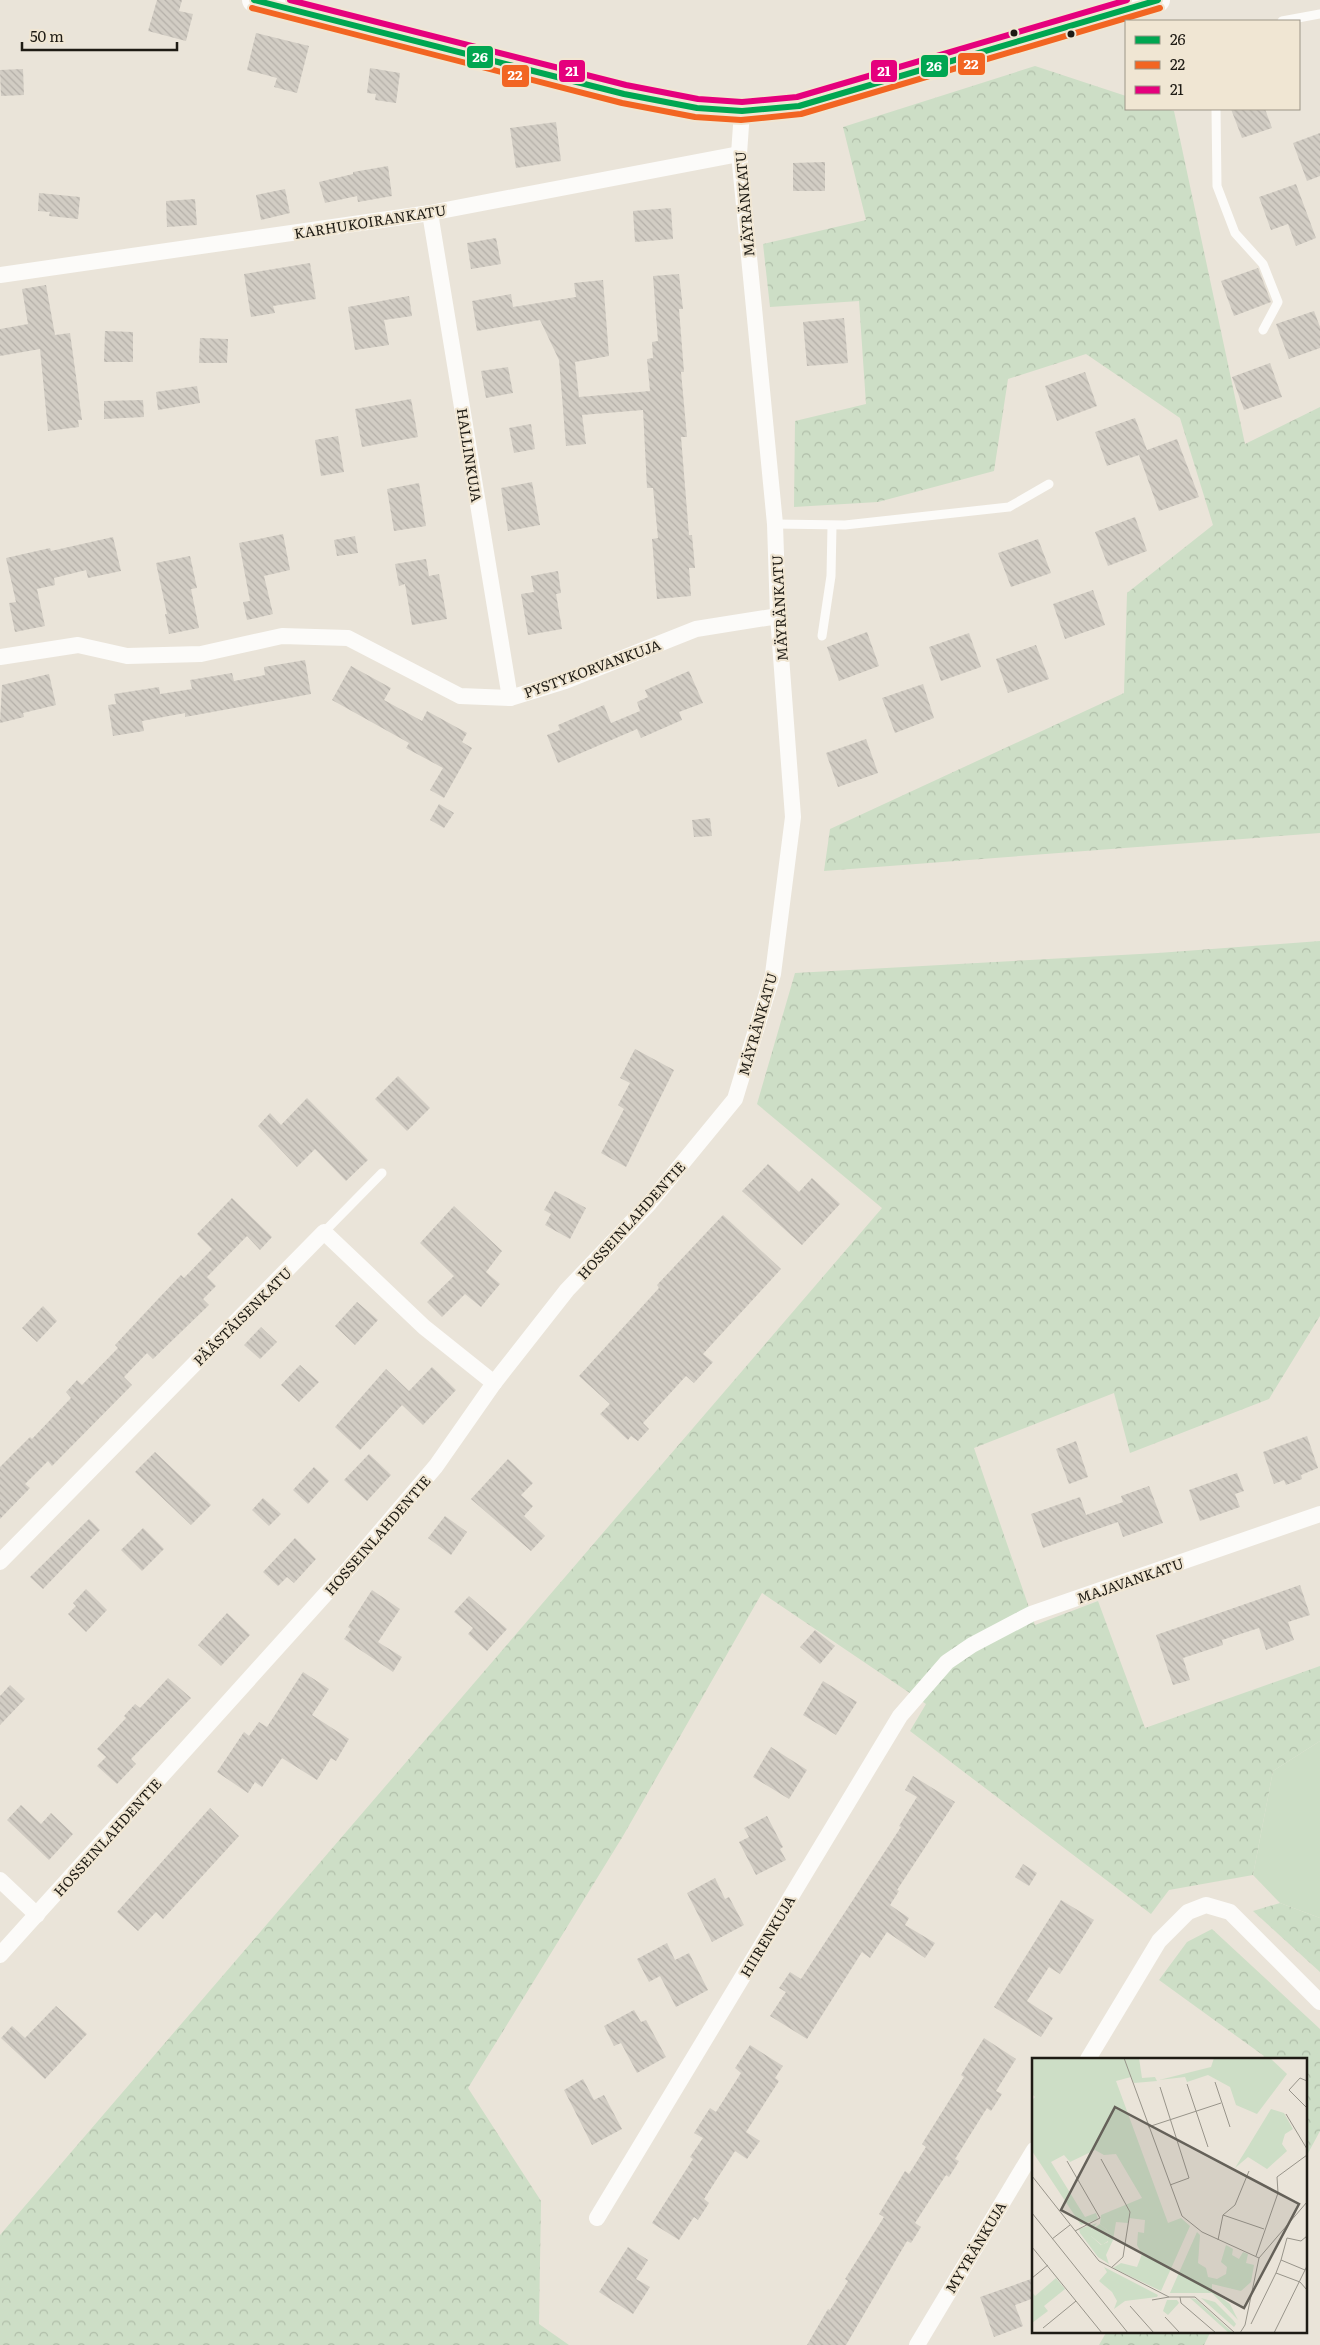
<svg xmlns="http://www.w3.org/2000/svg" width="1320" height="2345" viewBox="0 0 1320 2345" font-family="Literata,serif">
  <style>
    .grass { fill: #cddec6 }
    .forest { fill: url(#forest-crowns) }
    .building { fill: url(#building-back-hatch) }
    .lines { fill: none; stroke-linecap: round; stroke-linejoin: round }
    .lane { stroke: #fcfbf9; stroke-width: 9 }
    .street { stroke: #fcfbf9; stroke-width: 16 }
    .secondary { stroke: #fcfbf9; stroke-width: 24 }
    .bus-1-casing { stroke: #f0e6d3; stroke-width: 10 }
    .bus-2-casing { stroke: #f0e6d3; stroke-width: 10 }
    .bus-3-casing { stroke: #f0e6d3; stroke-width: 10 }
    .bus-1 { stroke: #00a651; stroke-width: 6 }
    .bus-2 { stroke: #f26522; stroke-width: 6 }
    .bus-3 { stroke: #e5007d; stroke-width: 6 }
    .bus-dot { fill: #1e1b14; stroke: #f0e6d3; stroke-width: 2 }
    .labels { text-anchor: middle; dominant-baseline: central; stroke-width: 4.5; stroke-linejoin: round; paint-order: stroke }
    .street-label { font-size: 14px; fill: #1e1b14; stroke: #f0e6d3 }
    .inset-road { fill: none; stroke: #98948a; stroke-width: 1 }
    .view { fill: #656159; fill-opacity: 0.15; stroke: #656159; stroke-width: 2.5 }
    .inset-edge { fill: none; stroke: #1e1b14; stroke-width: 2.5 }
    .line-badge { stroke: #f0e6d3; stroke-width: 2 }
    .badge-label { font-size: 14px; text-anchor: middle; font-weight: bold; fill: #fff }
  </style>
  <defs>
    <pattern id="forest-crowns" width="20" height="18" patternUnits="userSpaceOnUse" patternTransform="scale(1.25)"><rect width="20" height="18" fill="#cddec6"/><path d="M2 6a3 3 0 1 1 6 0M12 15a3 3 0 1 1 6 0" fill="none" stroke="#b0bea9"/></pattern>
    <pattern id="building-back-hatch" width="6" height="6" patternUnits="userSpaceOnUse" patternTransform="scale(1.25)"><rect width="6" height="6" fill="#d2cdc4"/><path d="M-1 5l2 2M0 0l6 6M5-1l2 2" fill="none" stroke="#b4afa8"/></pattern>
  </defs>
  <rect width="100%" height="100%" fill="#eae4d9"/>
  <polygon class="grass" points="1320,1741 1320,1918 1280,1903 1253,1875 1273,1771"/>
  <g class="forest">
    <polygon points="1035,66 1126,96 1126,109 1166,109 1174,111 1245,444 1320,407 1320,833 824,871 830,829 1124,693 1127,593 1213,525 1180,418 1086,354 1008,379 994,471 878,502 794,507 795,421 866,404 859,301 770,307 763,244 866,220 843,127"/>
    <polygon points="1320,941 1320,1316 1269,1399 1130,1453 1114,1393 974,1448 1035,1625 1098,1601 1145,1728 1320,1666 1320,1741 1273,1771 1253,1875 1169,1890 1151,1914 910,1731 926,1704 762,1593 623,1836 468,2088 541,2201 539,2324 569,2345 0,2345 0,2235 882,1208 757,1104 795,973 1158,953"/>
    <polygon points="1280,1903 1320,1918 1320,1972 1253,1911"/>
    <polygon points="1212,1929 1320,2029 1320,2131 1306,2157 1306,2059 1262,2059 1264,2056 1159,1980 1187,1942"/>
    <polygon points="1107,2331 1211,2331 1204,2345 1099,2345"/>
  </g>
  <g class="building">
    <polygon points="157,0 182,0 179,11 193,14 186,41 148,31"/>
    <polygon points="256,33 309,46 297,93 274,87 277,78 247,70"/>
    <polygon points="370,68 400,73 396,103 375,100 376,94 367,93"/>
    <polygon points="23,69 24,95 1,96 0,70"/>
    <polygon points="1231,109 1265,109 1272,128 1242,138"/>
    <polygon points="556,122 561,161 516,168 510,128"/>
    <polygon points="1320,133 1320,176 1307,181 1293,143"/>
    <polygon points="825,162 825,191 793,191 793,163"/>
    <polygon points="388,166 392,196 358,202 357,196 325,203 319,182 353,174 353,172"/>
    <polygon points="1296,184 1316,238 1296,246 1288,224 1271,230 1259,197"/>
    <polygon points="285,189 290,213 261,220 256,195"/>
    <polygon points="39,193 80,197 78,219 49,216 50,212 38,211"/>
    <polygon points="195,199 197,225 167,227 166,201"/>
    <polygon points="671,208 673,239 635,242 633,211"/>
    <polygon points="496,238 501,264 471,269 467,243"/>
    <polygon points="310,263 316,299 273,306 275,313 251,317 244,274"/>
    <polygon points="1258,268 1271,302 1234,316 1221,281"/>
    <polygon points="679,274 683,309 679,309 684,372 681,372 687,437 681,437 689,535 692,535 695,568 689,568 691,596 657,599 652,539 658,538 653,488 647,488 643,410 582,415 586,444 566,446 559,360 540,320 477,331 472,301 511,294 513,307 576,297 574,283 603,280 609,356 575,362 579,397 650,391 647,359 653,358 652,342 658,341 653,276"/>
    <polygon points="46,285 55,335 70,333 82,420 78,420 79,427 48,431 40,349 0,356 0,329 28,324 22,289"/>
    <polygon points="409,296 412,316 384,320 389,345 355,350 348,307"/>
    <polygon points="1314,311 1320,327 1320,348 1289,359 1276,324"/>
    <polygon points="844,318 848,363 807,366 803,322"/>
    <polygon points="105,331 133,332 133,362 104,362"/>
    <polygon points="200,338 228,339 227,363 199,363"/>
    <polygon points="1270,363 1282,397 1244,410 1232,377"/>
    <polygon points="508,367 513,393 486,398 481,371"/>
    <polygon points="1085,372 1097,406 1057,421 1045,386"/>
    <polygon points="197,386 200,403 158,410 156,392"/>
    <polygon points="411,399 418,437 362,447 355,409"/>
    <polygon points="143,400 144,417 104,419 104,401"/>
    <polygon points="1135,418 1147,450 1177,439 1199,497 1159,511 1139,455 1107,466 1095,432"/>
    <polygon points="531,424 535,449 514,453 509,428"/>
    <polygon points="338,436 344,472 321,476 315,440"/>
    <polygon points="532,482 540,525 508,531 501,488"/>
    <polygon points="419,483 426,526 394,531 387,489"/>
    <polygon points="1135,517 1147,551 1108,566 1095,532"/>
    <polygon points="283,534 290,570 264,576 273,614 247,620 243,602 250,601 239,543"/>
    <polygon points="355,536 358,553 337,556 334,540"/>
    <polygon points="113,537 121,571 88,578 86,570 54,578 55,585 37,589 45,626 15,632 9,603 16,602 6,558 50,548 51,551"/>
    <polygon points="1038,539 1051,573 1011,587 998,553"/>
    <polygon points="190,556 197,588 191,589 199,628 169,634 165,614 167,614 156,563"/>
    <polygon points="426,559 429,576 439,574 447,619 412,625 405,584 399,586 395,564"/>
    <polygon points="558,571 561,593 556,594 562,629 528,635 521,594 534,592 531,576"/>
    <polygon points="1093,590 1105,625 1065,639 1053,604"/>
    <polygon points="867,632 879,666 839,681 827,647"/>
    <polygon points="969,633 981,667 941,681 929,647"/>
    <polygon points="1036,645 1049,679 1008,693 996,659"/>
    <polygon points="305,660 311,694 185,717 185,713 142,721 144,731 113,736 108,705 116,704 114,694 159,687 160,694 192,689 190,680 232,673 234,681 265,675 264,667"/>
    <polygon points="351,666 391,688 384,700 422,721 427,711 467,733 462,742 472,748 444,798 430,790 443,768 406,748 409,743 332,700"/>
    <polygon points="689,671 703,703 679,712 682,720 641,738 637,729 558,763 547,735 560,730 558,725 604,705 611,723 640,711 637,702 648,697 645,690"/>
    <polygon points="49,674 56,705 23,713 24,717 0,723 2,685"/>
    <polygon points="923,684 934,718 895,733 882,698"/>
    <polygon points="866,739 878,773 838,787 826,753"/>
    <polygon points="439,804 454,813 444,828 430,820"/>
    <polygon points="710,818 712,836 694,837 692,820"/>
    <polygon points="635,1049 674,1070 626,1167 601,1153 624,1109 618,1105 630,1083 620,1078"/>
    <polygon points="398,1076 430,1108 407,1131 375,1099"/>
    <polygon points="307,1098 368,1160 346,1181 315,1149 297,1167 258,1126 270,1113 281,1125"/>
    <polygon points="768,1164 799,1192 812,1178 840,1204 802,1245 742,1191"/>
    <polygon points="555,1191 586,1208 570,1239 545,1225 551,1214 544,1210"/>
    <polygon points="232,1198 272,1237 260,1250 247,1236 207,1277 216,1286 203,1299 209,1305 153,1359 147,1353 124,1377 132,1385 52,1466 48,1461 25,1484 30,1488 0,1519 0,1467 30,1437 32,1439 71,1398 66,1392 77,1380 82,1385 118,1348 115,1345 159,1298 181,1275 184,1278 212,1249 197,1234"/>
    <polygon points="454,1206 502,1251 486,1272 500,1284 481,1307 465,1294 442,1317 427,1302 454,1276 420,1243"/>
    <polygon points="723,1215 781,1269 703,1354 713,1362 694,1383 686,1376 643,1423 649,1429 638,1441 631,1436 628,1440 600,1414 610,1404 579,1376 659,1288 657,1285"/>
    <polygon points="357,1302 378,1320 355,1345 335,1326"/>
    <polygon points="43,1306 57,1321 37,1342 22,1328"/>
    <polygon points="261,1327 277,1342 260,1359 244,1345"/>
    <polygon points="300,1365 319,1382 299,1402 281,1385"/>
    <polygon points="432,1367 456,1390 423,1425 402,1405 360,1450 335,1427 386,1369 409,1391"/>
    <polygon points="1307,1436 1318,1468 1301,1475 1302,1479 1286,1485 1284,1480 1274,1484 1263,1452"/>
    <polygon points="1076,1441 1088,1477 1069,1484 1056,1449"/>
    <polygon points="155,1452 211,1505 191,1525 135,1472"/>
    <polygon points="369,1454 391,1475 367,1501 344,1480"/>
    <polygon points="508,1459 533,1483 521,1495 533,1506 524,1516 545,1536 531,1551 471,1499"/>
    <polygon points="314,1467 329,1481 308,1504 293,1490"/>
    <polygon points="1237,1473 1244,1491 1235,1494 1240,1507 1200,1521 1189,1490"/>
    <polygon points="1149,1486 1163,1523 1123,1537 1118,1522 1043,1548 1031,1514 1080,1497 1086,1515 1123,1502 1121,1496"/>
    <polygon points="263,1498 281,1514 269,1526 252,1510"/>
    <polygon points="445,1516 467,1532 451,1555 428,1538"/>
    <polygon points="89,1519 100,1530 43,1589 30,1577"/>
    <polygon points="143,1528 164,1549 142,1571 121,1550"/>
    <polygon points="295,1538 316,1559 294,1583 287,1577 278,1586 263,1572"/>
    <polygon points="1300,1585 1310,1615 1288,1622 1294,1640 1266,1650 1259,1628 1222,1640 1223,1645 1183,1658 1190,1680 1173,1685 1156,1635"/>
    <polygon points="86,1589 107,1610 86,1632 68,1614 76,1606 73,1603"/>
    <polygon points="372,1590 400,1609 378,1642 402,1657 393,1672 344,1639 351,1629 348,1627"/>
    <polygon points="469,1596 507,1629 487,1651 468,1634 473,1628 454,1612"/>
    <polygon points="227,1613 250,1635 221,1666 198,1645"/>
    <polygon points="815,1630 835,1646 820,1664 800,1647"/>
    <polygon points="303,1672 329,1689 312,1715 349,1739 336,1761 331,1758 317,1780 282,1758 262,1787 255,1782 248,1793 217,1772 244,1732 249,1736 259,1722 267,1727"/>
    <polygon points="168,1678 191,1698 131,1759 136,1764 117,1784 97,1766 106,1757 97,1749 126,1718 124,1716 135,1704 140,1708"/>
    <polygon points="823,1681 857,1702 836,1735 803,1715"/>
    <polygon points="10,1685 25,1699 0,1725 0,1696"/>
    <polygon points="771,1747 807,1770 789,1799 753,1777"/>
    <polygon points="913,1776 955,1802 897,1890 899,1891 890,1905 909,1918 905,1925 935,1943 925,1958 887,1932 870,1958 862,1952 807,2039 770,2016 786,1992 779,1988 790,1972 801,1979 901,1827 899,1826 917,1797 905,1790"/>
    <polygon points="21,1805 41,1824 51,1813 73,1834 49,1860 7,1820"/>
    <polygon points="210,1808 239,1836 163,1919 156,1912 138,1931 117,1912"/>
    <polygon points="767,1816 783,1847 780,1849 786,1860 756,1875 739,1842 749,1837 744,1828"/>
    <polygon points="1023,1864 1037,1873 1029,1886 1015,1877"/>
    <polygon points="715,1878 725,1899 729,1897 744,1925 712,1942 687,1893"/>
    <polygon points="1061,1900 1094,1920 1060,1974 1049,1967 1027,2001 1053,2018 1041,2037 994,2007"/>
    <polygon points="667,1943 675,1960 689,1953 708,1990 676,2007 660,1976 649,1982 637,1959"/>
    <polygon points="56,2006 87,2034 45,2079 1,2038 12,2026 25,2038"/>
    <polygon points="634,2010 641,2022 646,2020 666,2057 637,2073 621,2043 614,2046 604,2026"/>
    <polygon points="984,2038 1016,2059 996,2091 1002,2094 991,2111 987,2108 955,2159 959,2161 949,2177 946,2175 915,2223 921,2227 911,2243 907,2241 846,2345 807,2345 828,2309 830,2310 848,2281 845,2279 884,2217 879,2214 905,2171 909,2174 926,2147 922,2144 964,2077 961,2075"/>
    <polygon points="750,2045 783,2066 775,2078 779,2081 746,2132 760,2141 747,2159 735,2151 704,2199 709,2203 698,2220 694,2217 679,2240 652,2223 693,2159 690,2157 703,2138 694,2133 710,2108 716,2112 741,2073 735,2068"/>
    <polygon points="583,2079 594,2100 604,2095 622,2129 592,2145 564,2090"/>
    <polygon points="628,2247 648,2260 636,2279 650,2287 633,2314 599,2292"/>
    <polygon points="1034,2278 1034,2298 1015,2305 1023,2326 994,2337 980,2297"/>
  </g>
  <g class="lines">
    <g class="lane">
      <polyline points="1282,21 1320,14"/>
      <polyline points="1216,109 1217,186 1235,233 1263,264 1278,302 1263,330"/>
      <polyline points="775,524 845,525 1009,507 1049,484"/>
      <polyline points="822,636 831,576 832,526"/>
      <polyline points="324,1232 382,1173"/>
    </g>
    <g class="street">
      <polyline points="430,213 510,698"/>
      <polyline points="0,275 430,213 739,154"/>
      <polyline points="0,657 78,645 127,656 201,654 282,636 348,638 460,696 510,698 565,681 696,629 778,616"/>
      <polyline points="0,1562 324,1232 424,1327 494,1383"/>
      <polyline points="0,1880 37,1915"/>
      <polyline points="0,1955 350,1567 436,1466 494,1383 567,1290 648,1205 735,1099 773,974 793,817 778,616 775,524 739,154 742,111"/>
      <polyline points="1088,2059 1159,1941 1188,1912 1206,1905 1230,1912 1320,2002"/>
      <polyline points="597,2218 900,1716 947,1662 972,1645 1031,1614 1320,1514"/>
      <polyline points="917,2345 1034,2150"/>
    </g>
    <polyline class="secondary" points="254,0 624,94 697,108 742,111 799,106 1158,0"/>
    <g class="bus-1-casing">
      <polyline id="bus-1" points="254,0 624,94 697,108 742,111 799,106 1158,0"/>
    </g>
    <g class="bus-2-casing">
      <polyline id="bus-2" points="252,8 622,103 695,117 741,120 801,114 1160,8"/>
    </g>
    <g class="bus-3-casing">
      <polyline id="bus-3" points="290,0 626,85 698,99 742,102 797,97 1127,0"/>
    </g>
    <use href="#bus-1" class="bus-1"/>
    <use href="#bus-2" class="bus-2"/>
    <use href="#bus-3" class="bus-3"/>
  </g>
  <g class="bus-dot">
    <circle cx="1014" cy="33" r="4.5"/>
    <circle cx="1071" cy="34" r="4.5"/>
  </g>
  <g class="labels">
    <g class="street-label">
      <text transform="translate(744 204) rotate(-95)">MÄYRÄNKATU</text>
      <text transform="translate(370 221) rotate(-9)">KARHUKOIRANKATU</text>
      <text transform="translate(470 455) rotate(81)">HALLINKUJA</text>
      <text transform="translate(779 608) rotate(-93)">MÄYRÄNKATU</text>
      <text transform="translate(592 668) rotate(-20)">PYSTYKORVANKUJA</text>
      <text transform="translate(757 1024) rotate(-74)">MÄYRÄNKATU</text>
      <text transform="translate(631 1220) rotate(-48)">HOSSEINLAHDENTIE</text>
      <text transform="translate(242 1316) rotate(-45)">PÄÄSTÄISENKATU</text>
      <text transform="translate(377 1535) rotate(-49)">HOSSEINLAHDENTIE</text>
      <text transform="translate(1130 1580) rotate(-19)">MAJAVANKATU</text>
      <text transform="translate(107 1837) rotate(-48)">HOSSEINLAHDENTIE</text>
      <text transform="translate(767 1936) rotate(-59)">HIIRENKUJA</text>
      <text transform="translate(975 2247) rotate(-59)">MYYRÄNKUJA</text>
    </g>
  </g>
  <g transform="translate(1032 2058)">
    <rect width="275" height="275" fill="#eae4d9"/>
    <path d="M68,166l7,6 1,11 -6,4 -11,-9v-6zM135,242h10l2,3 -11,12 -5,-4z" fill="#cddec6"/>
    <path d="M0,0h107l3,20 13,-1 2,4 -23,2 -3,-6 -15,4 52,142 13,-5 9,8 -29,65 -48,-23 8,-5 16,4 5,-13 -5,-9 1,-13 6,1 1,-13 -16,-2 -1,5 -12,-1 -3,18 -7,15 3,9 -11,-7 -18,-24 -1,-4 18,-6 -6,7v6l10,9 7,-3 -1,-12 -7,-6 1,-9 41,-17 -26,-44 -12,1 -9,-5 -25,12 -6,-7 -13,7 34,55 11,-4 2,6 -17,6 -49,-74v-51l3,-3 -3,-3zM182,0h56l17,16 -30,40 -21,-9 -6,-18 -22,-12 -21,7 -2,-5 -26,3 52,-13zM239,51l13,4 9,16 -8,5 -3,10 5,7 -20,18 -19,-12 -13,11zM165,174l3,3 -2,28 8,5 2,9 9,2 9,-5 1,-7 -6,-5 5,-17 7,4 -1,6 7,4 4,-7 5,2 -2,9 8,2 -3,17 -10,9 -29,-7v7l18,13 8,16 -26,-27h-42zM72,209l54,28 -1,2 -32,4 -11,8 3,-8 -5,-9 -13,-11 8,-9zM24,220l9,11 -21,17 4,5 -16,12v-31l3,4zM158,240l6,1 37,34h-4zM169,240l14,4 18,18 3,4 -2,3z" fill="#cddec6"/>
    <path class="inset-road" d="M92,0l58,158 20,16 57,26M275,23l-7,-3 -11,12 18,18M183,24l15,45M155,26l21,63M128,29l29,91 -19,7M254,56l21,35M116,69l73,-24M69,101l29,53 -7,45 -12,11M35,103l33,57 -25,13M0,118l67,85 70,36h26l40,36M0,155l96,120M191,157l41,14M20,181l18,-14M186,182l5,-25 12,-10 14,-34M0,189l70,86M224,198l22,-63 -1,-16 30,-22M249,202l6,-22 14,3 6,-5M244,215l5,-13 24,10M0,220l16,-13M148,239l1,6 35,30M120,242l17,-3M98,248l24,27M133,259l15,16M219,266l25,-51 24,9 7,8M11,270l33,-27M208,275l5,-8 14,-67 48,-56M242,275l33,-67"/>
    <path class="view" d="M83,49l184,97 -55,104 -183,-98z"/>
    <rect width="275" height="275" class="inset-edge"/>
  </g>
  <g class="line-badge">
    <rect x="466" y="45" width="28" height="24" rx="5" fill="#00a651"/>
    <rect x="957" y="52" width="29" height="24" rx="5" fill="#f26522"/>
    <rect x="920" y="54" width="29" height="24" rx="5" fill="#00a651"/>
    <rect x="558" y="59" width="28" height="24" rx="5" fill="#e5007d"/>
    <rect x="870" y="59" width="28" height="24" rx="5" fill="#e5007d"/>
    <rect x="501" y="64" width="29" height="24" rx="5" fill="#f26522"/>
  </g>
  <g class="badge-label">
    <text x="480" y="62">26</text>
    <text x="971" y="69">22</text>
    <text x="934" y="71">26</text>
    <text x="572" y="76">21</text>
    <text x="884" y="76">21</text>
    <text x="515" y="80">22</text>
  </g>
  <rect x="1125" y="20" width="175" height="90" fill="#f0e6d3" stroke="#9c9587"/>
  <rect x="1135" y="36" width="25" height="8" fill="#00a651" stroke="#9c9587"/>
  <text x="1170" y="45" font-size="15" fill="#1e1b14">26</text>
  <rect x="1135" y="61" width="25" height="8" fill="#f26522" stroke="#9c9587"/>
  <text x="1170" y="70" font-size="15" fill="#1e1b14">22</text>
  <rect x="1135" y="86" width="25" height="8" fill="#e5007d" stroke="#9c9587"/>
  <text x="1170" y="95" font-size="15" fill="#1e1b14">21</text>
  <path d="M22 42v8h155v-8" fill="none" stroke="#1e1b14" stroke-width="2.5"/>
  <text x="30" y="42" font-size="15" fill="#1e1b14" stroke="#f0e6d3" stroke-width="4" paint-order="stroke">50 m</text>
</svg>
